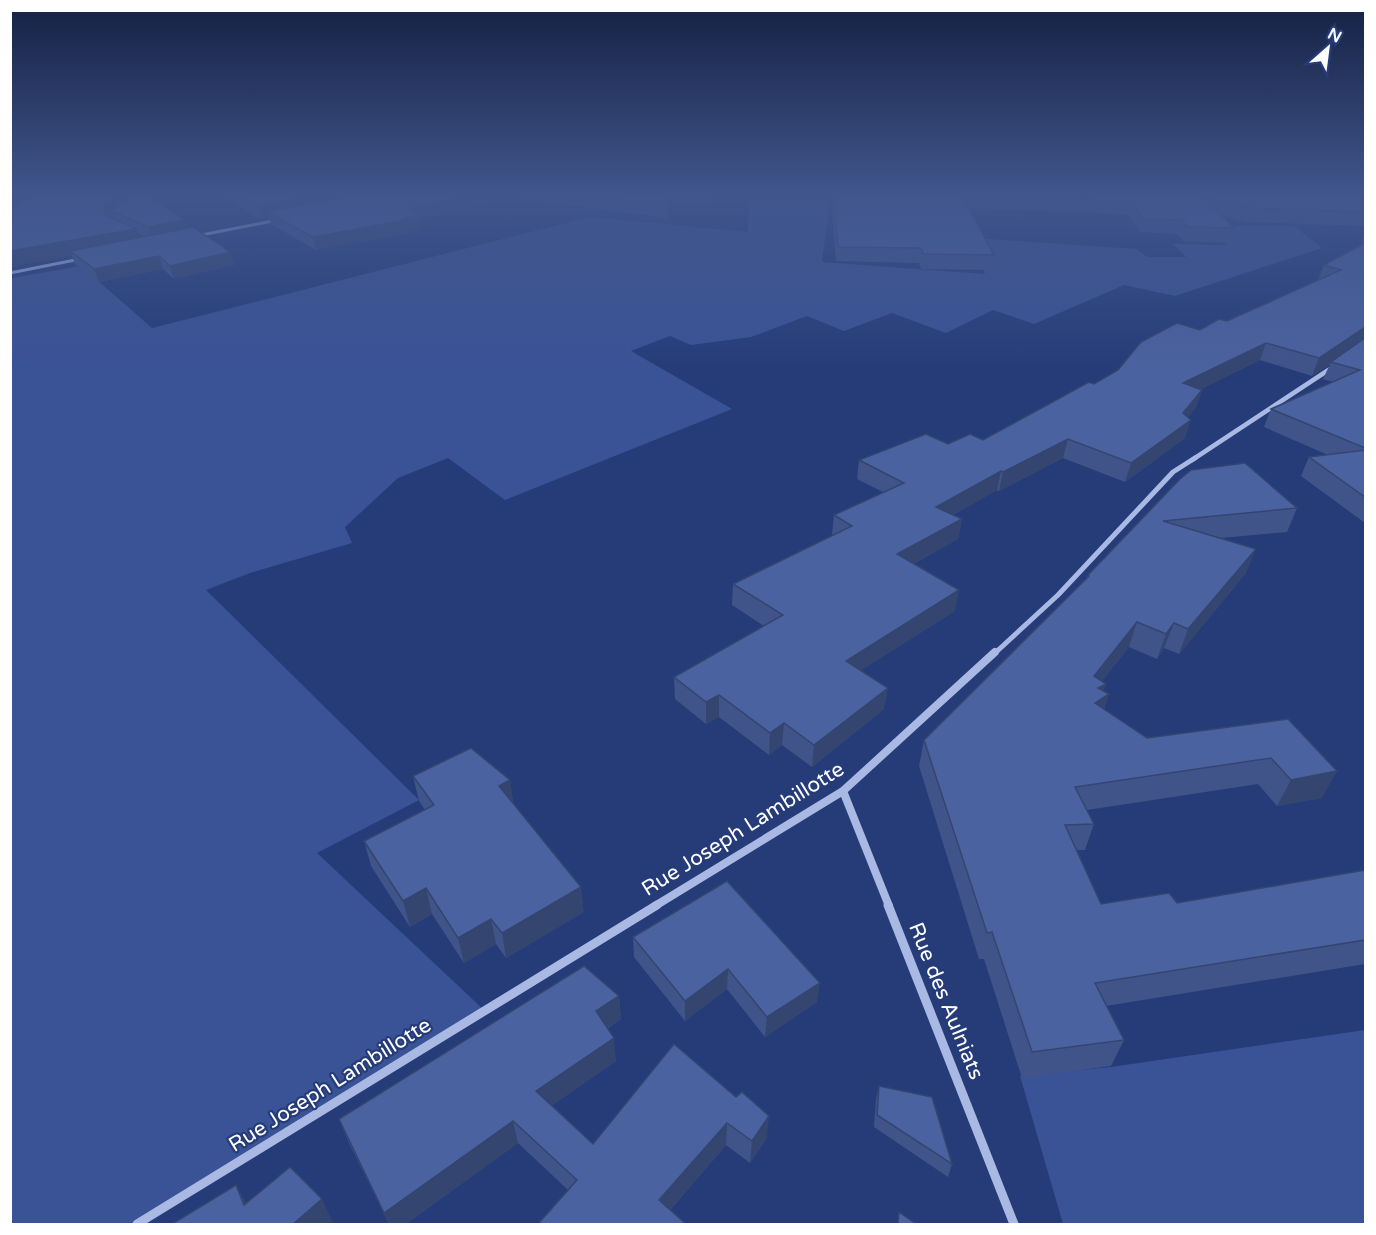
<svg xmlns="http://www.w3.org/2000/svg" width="1376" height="1235" viewBox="0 0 1376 1235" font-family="'Varela Round',sans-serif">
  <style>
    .green { fill: #3a5396 }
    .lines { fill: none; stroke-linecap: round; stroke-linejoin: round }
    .street-far4 { stroke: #a9b9e3; stroke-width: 3 }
    .street-far3 { stroke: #a9b9e3; stroke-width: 4.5 }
    .street-far2 { stroke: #a9b9e3; stroke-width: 5 }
    .street-far1 { stroke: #a9b9e3; stroke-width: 8 }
    .street { stroke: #a9b9e3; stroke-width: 9 }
    .wall { fill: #40548a; fill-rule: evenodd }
    .shaded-wall { fill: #344570 }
    .building { fill: #4b62a0; stroke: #344570; stroke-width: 1.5 }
    .labels { text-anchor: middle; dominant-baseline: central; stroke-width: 4.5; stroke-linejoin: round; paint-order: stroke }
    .near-street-label { font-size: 21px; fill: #fff; stroke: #263c79 }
  </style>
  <rect width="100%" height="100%" fill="#263c79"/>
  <g class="green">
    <polygon points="750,199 830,200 822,262 985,274 971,238 1137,249 1147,257 1186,257 1173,244 1226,245 1212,226 1294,226 1322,248 1175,296 1124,285 1034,324 993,310 946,333 892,313 844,331 807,316 751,337 691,345 670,336 631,351 732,409 505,500 448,458 398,478 345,527 352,543 250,573 206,590 419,800 317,853 485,1011 137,1224 11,1224 11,278 81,266 152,328 590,217 748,232"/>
    <polygon points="1365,1030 1365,1224 1063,1224 1020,1076 1111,1067"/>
  </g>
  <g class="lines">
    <g class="street-far4">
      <polyline points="196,236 278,220"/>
      <polyline points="10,273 80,259"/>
    </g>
    <polyline class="street-far3" points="1192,460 1333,367"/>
    <polyline class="street-far2" points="994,654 1058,595 1173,472 1195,458"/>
    <g class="street-far1">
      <polyline points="843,791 889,906"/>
      <polyline points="655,906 843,791 995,652"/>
    </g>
    <g class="street">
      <polyline points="888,905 1014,1224"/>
      <polyline points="137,1224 657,905"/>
    </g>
  </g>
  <g class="wall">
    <path d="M33,196l151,24 3,8 43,24 4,13 -60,14 -11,-10 -64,13 -24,-18 -3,-8zM137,233l7,3 -5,2z"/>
    <polygon points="221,196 711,196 711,205 671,205 668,218 514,198 420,219 421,228 408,231 409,233 316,250 271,224 269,217 261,219"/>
    <polygon points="831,196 1365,196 1365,226 1248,222 1222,216 1234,228 1229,243 1183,241 1178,234 1140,232 1128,215 1069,211 969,209 994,255 992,270 921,269 919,263 836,261"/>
    <polygon points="1365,233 1365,523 1301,476 1309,457 1328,455 1264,427 1271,409 1333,382 1323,379 1330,364 1312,376 1260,360 1201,389 1202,390 1196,407 1188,417 1185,438 1125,482 1063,458 999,491 997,490 953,515 962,519 958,539 913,564 955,611 861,670 884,709 812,767 782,745 769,755 719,717 706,724 675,699 674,677 764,626 732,605 733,584 833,535 832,534 834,515 883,492 857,479 859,460 948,444 983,440 1200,330 1227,321 1318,280 1324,265 1360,246"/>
    <polygon points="1180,479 1297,508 1287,532 1221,538 1246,573 1179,654 1164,648 1157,659 1129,647 1102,681 1104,691 1109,694 1104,709 1147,738 1288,719 1322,798 1277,806 1258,784 1087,810 1094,824 1085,850 1077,850 1101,904 1177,903 1365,870 1365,964 1106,1006 1124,1040 1111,1066 1022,1078 984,959 979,959 919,766 924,740 1086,579 1088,575"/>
    <polygon points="413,776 510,780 513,804 584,912 506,958 496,944 464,963 432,914 410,927 371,866 364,841 425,810 419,801"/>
    <polygon points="727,881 817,1002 765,1037 727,989 685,1021 634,957 633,937"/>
    <polygon points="619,996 621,1019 608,1028 616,1061 551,1106 593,1144 674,1044 767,1138 750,1163 726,1145 670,1210 568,1190 518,1143 406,1224 389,1224 348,1141 339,1119"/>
    <polygon points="879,1086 952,1164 948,1177 874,1127 876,1099"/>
  </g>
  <g class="shaded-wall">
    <polygon points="117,196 136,196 111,211 113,216 107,221 103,207"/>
    <polygon points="309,196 372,196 267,212 269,217 261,219 258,206"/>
    <polygon points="466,196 514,196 514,198 420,219 421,228 408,231 409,233 316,250 313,237 408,209"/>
    <polygon points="670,196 671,196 671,205 668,218 668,205"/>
    <polygon points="184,220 188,233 153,240 149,227"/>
    <polygon points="136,229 140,243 70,251 72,256 10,267 10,251"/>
    <polygon points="230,252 234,265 174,279 170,266"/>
    <polygon points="159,256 163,269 99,282 94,269"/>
    <polygon points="1365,327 1365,335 1363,340 1331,362 1330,364 1312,376 1319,358"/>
    <polygon points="1266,343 1260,360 1178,401 1183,383"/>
    <polygon points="1202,390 1196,407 1180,428 1191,420 1185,438 1125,482 1131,463 1183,413"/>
    <polygon points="1068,439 1063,458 999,491 1003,472"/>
    <polygon points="1001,471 997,490 933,526 936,507"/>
    <polygon points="962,519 958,539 894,574 897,554"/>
    <polygon points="1256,549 1246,573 1179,654 1188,629"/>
    <polygon points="959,590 955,611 843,682 846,661"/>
    <polygon points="1137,622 1129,647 1086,701 1094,676"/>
    <polygon points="1174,623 1164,648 1157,659 1166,634"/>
    <polygon points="1106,684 1101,699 1109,694 1100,720 1086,729 1098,688"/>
    <polygon points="888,688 884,709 812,767 814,745"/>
    <polygon points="719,695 719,717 706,724 706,702"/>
    <polygon points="784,723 782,745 769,755 770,733"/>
    <polygon points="1337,771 1322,798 1277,806 1291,780"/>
    <polygon points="510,780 514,806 499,786"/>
    <polygon points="581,887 584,912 506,958 502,933"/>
    <polygon points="426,888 432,914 410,927 403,901"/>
    <polygon points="491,919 496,944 464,963 458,938"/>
    <polygon points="728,969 727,989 685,1021 685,1001"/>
    <polygon points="820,983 817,1002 765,1037 767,1017"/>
    <polygon points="619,996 621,1019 598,1033 596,1011"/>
    <polygon points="614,1038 616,1061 540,1114 536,1091"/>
    <polygon points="769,1116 767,1138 750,1163 752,1141"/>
    <polygon points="513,1121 518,1143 406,1224 389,1224 384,1213"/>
    <polygon points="727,1123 726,1145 660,1221 659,1200"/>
    <polygon points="236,1185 250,1209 244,1205"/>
    <polygon points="322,1199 333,1223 331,1224 293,1224"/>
  </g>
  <g class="building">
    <polygon points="33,196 117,196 103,207 105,215 136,229 10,251 10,210"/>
    <polygon points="130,196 149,196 184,220 149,227 111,211"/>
    <polygon points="239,196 309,196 258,206"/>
    <polygon points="347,196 466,196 408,209 419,215 402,219 406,220 313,237 267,212"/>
    <polygon points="596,196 670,196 668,205"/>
    <polygon points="833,196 962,196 994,255 923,254 921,248 838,247"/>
    <polygon points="990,196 1365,196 1365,212 1253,208 1204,198 1234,228 1187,227 1182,220 1143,219 1131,202 1072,198"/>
    <polygon points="193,227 230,252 170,266 159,256 94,269 70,251"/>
    <polygon points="1365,243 1365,327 1319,358 1266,343 1183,383 1202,390 1183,413 1191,420 1131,463 1068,439 1003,472 1001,471 936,507 962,519 897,554 959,590 846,661 888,688 814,745 784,723 770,733 719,695 706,702 674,677 783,615 733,584 852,526 834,515 904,483 859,460 926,434 948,444 970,434 983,440 1089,382 1094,384 1118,370 1141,342 1177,323 1200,330 1219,319 1227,321 1341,270 1324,265"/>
    <polygon points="1365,338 1365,448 1271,409 1360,370 1331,362"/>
    <polygon points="1365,450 1365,497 1309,457"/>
    <polygon points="1245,463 1297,508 1163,521 1256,549 1188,629 1174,623 1166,634 1137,622 1094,676 1106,684 1098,688 1109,694 1095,703 1147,738 1288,719 1337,771 1291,780 1271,758 1075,787 1094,824 1065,825 1101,904 1169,893 1177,903 1365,870 1365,940 1095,983 1124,1040 1032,1052 992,932 987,933 924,740 1089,576 1088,575 1180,479 1191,470"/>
    <polygon points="471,748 510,780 499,786 581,887 502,933 491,919 458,938 426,888 403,901 364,841 434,805 413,776"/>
    <polygon points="727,881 820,983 767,1017 728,969 685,1001 633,937"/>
    <polygon points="584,966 619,996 596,1011 614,1038 536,1091 593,1144 674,1044 736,1097 742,1092 769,1116 752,1141 727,1123 659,1200 686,1224 538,1224 577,1180 513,1121 384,1213 339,1119"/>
    <polygon points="879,1086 932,1097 952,1164 877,1115"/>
    <polygon points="290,1167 322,1199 293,1224 172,1224 236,1185 244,1205"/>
    <polygon points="899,1212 916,1224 898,1224"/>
  </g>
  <linearGradient id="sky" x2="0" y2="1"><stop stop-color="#152143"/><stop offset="0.53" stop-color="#41568c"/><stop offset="1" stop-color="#41568c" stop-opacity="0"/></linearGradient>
  <rect width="1376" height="369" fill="url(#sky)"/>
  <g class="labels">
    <g class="near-street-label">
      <text transform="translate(743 829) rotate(-32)">Rue Joseph Lambillotte</text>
      <text transform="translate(946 1001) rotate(68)">Rue des Aulniats</text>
      <text transform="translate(330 1085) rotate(-32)">Rue Joseph Lambillotte</text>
    </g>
  </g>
  <rect width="1376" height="1235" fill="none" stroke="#ffffff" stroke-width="24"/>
  <g transform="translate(1328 48) rotate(28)" stroke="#263c79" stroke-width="4.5" paint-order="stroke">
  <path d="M0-4.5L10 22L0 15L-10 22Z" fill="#ffffff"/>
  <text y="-9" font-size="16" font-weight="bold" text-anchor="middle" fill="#ffffff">N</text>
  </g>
</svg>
